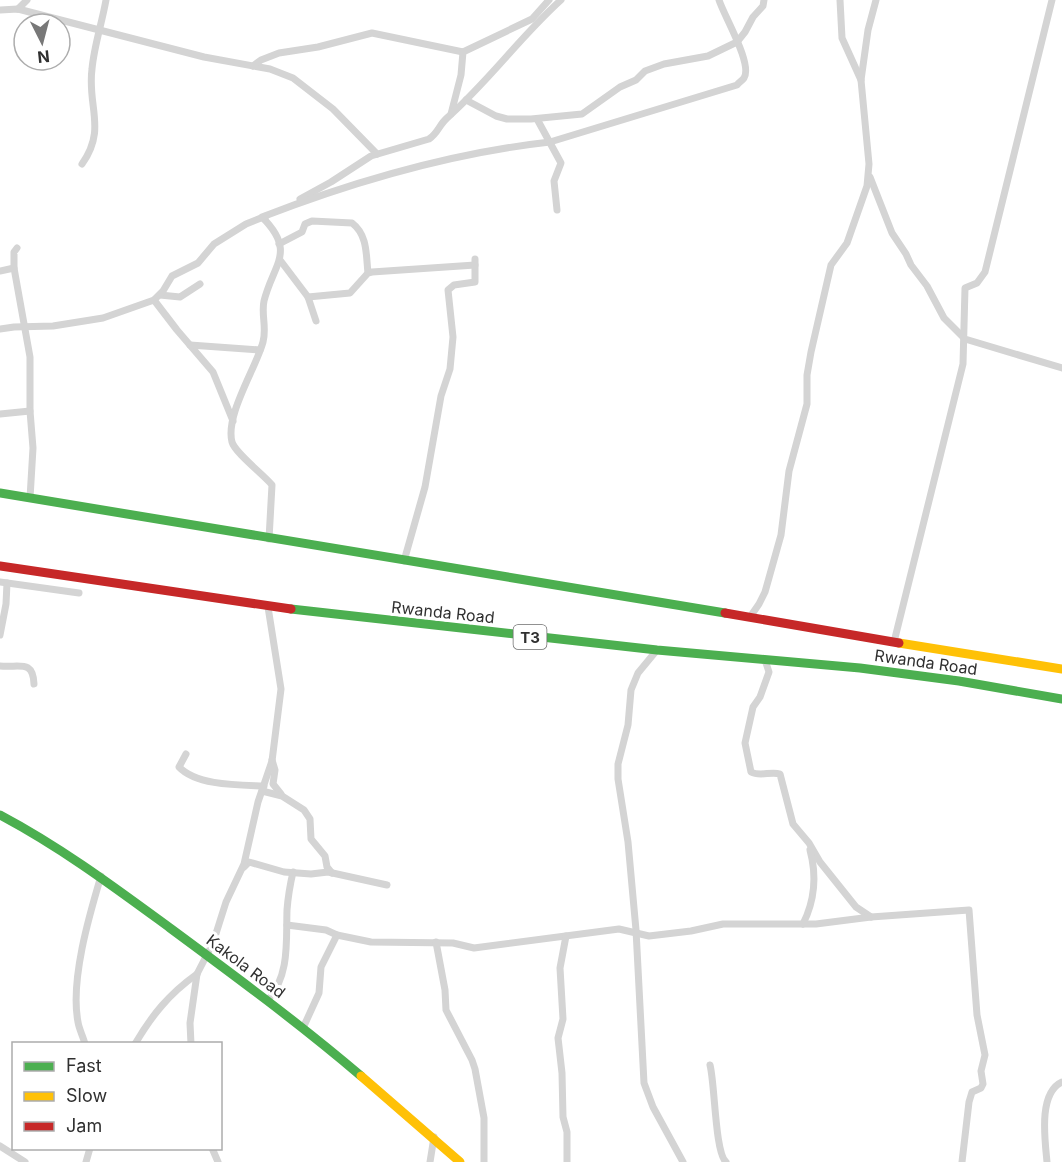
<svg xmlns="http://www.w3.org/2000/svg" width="1062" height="1162" viewBox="0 0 1062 1162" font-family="Inter,sans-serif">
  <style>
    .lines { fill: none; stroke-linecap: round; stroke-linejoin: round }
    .street { stroke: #d4d4d4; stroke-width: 7 }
    .fast { stroke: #4caf50; stroke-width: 9 }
    .slow { stroke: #ffc107; stroke-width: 9 }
    .jam { stroke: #c62828; stroke-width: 9 }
    .labels { text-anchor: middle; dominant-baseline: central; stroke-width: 6; stroke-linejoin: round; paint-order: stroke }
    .shield { fill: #fff; stroke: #6e6e6e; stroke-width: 1.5 }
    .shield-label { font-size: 15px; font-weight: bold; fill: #303030 }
    .street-label { font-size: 16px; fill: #303030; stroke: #fff }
  </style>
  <rect width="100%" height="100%" fill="#fff"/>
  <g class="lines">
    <g class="street">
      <polyline points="840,0 842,38 861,80"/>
      <polyline points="18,9 27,0"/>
      <polyline points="0,10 18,9 204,57 270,69 293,78 333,109 377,154"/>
      <polyline points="253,66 261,60 279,53 318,47 372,33 463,52"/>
      <polyline points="466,100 496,116 507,119 531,119 582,114 620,87 636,80 645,71 664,64 708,56 737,42 745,32 753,17 763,6 764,0"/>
      <polyline points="451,114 461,75 463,52 532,19 549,0"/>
      <polyline points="537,119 561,163 554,181 557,210"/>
      <path d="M82,164c25,-35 5,-58 10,-95 2,-23 10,-46 14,-69"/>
      <polyline points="870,177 892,233 906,254 911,265 927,286 944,318 965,339 1062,368"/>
      <path d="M300,199l31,-17 40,-26 58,-17c9,-6 10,-14 18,-21 41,-36 73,-81 114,-118"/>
      <path d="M279,244l23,-12 3,-8 7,-3 40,2c16,12 14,33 16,50"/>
      <polyline points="17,248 14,252 14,268 30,357 30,411 33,448 30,498"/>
      <polyline points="280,260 308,297 316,321"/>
      <polyline points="0,271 14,268"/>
      <polyline points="160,295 180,297 200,284"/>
      <polyline points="308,297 350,293 368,273 372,272 475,265"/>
      <polyline points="154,300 177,330 213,372 233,421"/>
      <polyline points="0,329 14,327 53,326 103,318 154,300 163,291 172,276 198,263 214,244 246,224 266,216"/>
      <polyline points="190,345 260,350"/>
      <polyline points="0,414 30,411"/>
      <path d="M269,539l3,-54c-8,-10 -37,-32 -40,-43 -7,-27 24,-74 31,-100 4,-14 -2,-28 1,-41 9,-37 33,-49 -2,-84 93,-36 189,-64 288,-75l187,-57c2,-3 5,-4 7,-7 9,-14 -20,-62 -25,-78"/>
      <polyline points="404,561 425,487 441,396 450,369 453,337 448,290 454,285 475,282 475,259"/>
      <polyline points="0,582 79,593"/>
      <polyline points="750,617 759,604 765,592 781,535 789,471 807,404 807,375 811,352 831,265 847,243 867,186 869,164 861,80 868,30 876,0"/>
      <polyline points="0,635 6,604 7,583"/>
      <polyline points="894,642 963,364 965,288 977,283 985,272 1052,0"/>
      <polyline points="657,650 638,673 631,690 628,725 618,764 618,779 628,842 636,930 644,1083 653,1107 683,1162"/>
      <path d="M765,660l4,12 -9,25 -7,10 -8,36 6,29c9,5 20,-1 29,2l13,50 16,19 11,19 36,45 15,10"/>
      <path d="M0,666c19,2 33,-7 34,18"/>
      <path d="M186,754l-7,13c18,19 61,18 85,19"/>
      <polyline points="272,760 275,770 273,784 281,794"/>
      <polyline points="262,791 282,796 304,810 310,819 311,839 325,856 327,867 332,873"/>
      <polyline points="244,867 249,862 284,872 311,874 328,872 387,885"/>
      <path d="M803,924c12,-24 14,-48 7,-74"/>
      <polyline points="287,925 326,930 337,935 371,942 453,943 474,948 619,929 649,936 691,931 723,924 816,924 871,917 969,910 977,1015 985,1055 981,1071 983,1084 981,1088 972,1092 969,1102 962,1162"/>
      <polyline points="566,936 560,968 563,1019 558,1038 562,1073 563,1117 567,1132 567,1162"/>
      <polyline points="436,942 445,990 446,1010 472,1060 475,1069 484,1118 484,1162"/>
      <path d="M268,1000c22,-25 18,-59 19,-90 1,-13 3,-25 6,-38"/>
      <polyline points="303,1028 319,993 321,967 337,935"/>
      <path d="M85,1044c-2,-8 -6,-15 -7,-22 -8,-41 11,-106 23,-146"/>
      <path d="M135,1044c17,-29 34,-50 62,-70"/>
      <polyline points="191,1044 190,1023 197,974 213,943 226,902 244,864 258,802 272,761 281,689 268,607"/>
      <path d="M710,1065c5,19 5,88 16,97"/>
      <polyline points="0,1146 25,1162"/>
      <polyline points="212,1148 218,1162"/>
      <polyline points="86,1162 90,1148"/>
      <polyline points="430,1162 434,1137"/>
      <path d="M1047,1162c-2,-22 -9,-69 15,-80"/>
    </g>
    <g class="fast">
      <polyline points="0,493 725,613"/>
      <polyline points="291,609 657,650 860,668 959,681 1062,699"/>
      <path d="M0,815c62,33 114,72 170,113 65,48 130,96 191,148"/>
    </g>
    <g class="slow">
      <polyline points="899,643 1062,669"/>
      <polyline points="361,1076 460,1162"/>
    </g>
    <g class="jam">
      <polyline points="0,566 291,609"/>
      <polyline points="725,613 899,643"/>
    </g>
  </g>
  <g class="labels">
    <rect class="shield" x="513.5" y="625" width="33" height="24" rx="4.5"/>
    <g class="shield-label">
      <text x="530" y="637">T3</text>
    </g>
    <g class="street-label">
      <text transform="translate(443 612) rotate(6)">Rwanda Road</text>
      <text transform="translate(926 662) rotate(8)">Rwanda Road</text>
      <text transform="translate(246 966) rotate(37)">Kakola Road</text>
    </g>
  </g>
  <rect x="12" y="1042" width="210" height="108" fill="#ffffff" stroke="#acacac" stroke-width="1.5"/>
  <rect x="24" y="1062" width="30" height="9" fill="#4caf50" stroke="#acacac" stroke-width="1.5"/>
  <text x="66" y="1072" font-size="18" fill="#303030">Fast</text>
  <rect x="24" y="1092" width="30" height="9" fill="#ffc107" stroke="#acacac" stroke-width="1.5"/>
  <text x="66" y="1102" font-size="18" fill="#303030">Slow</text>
  <rect x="24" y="1122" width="30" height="9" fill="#c62828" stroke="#acacac" stroke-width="1.5"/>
  <text x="66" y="1132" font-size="18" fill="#303030">Jam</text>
  <g transform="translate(42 42) rotate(174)"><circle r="28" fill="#ffffff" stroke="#acacac" stroke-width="1.5"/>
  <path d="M0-4.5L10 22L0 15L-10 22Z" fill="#787878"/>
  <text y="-9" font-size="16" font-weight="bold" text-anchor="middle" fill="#303030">N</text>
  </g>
</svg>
